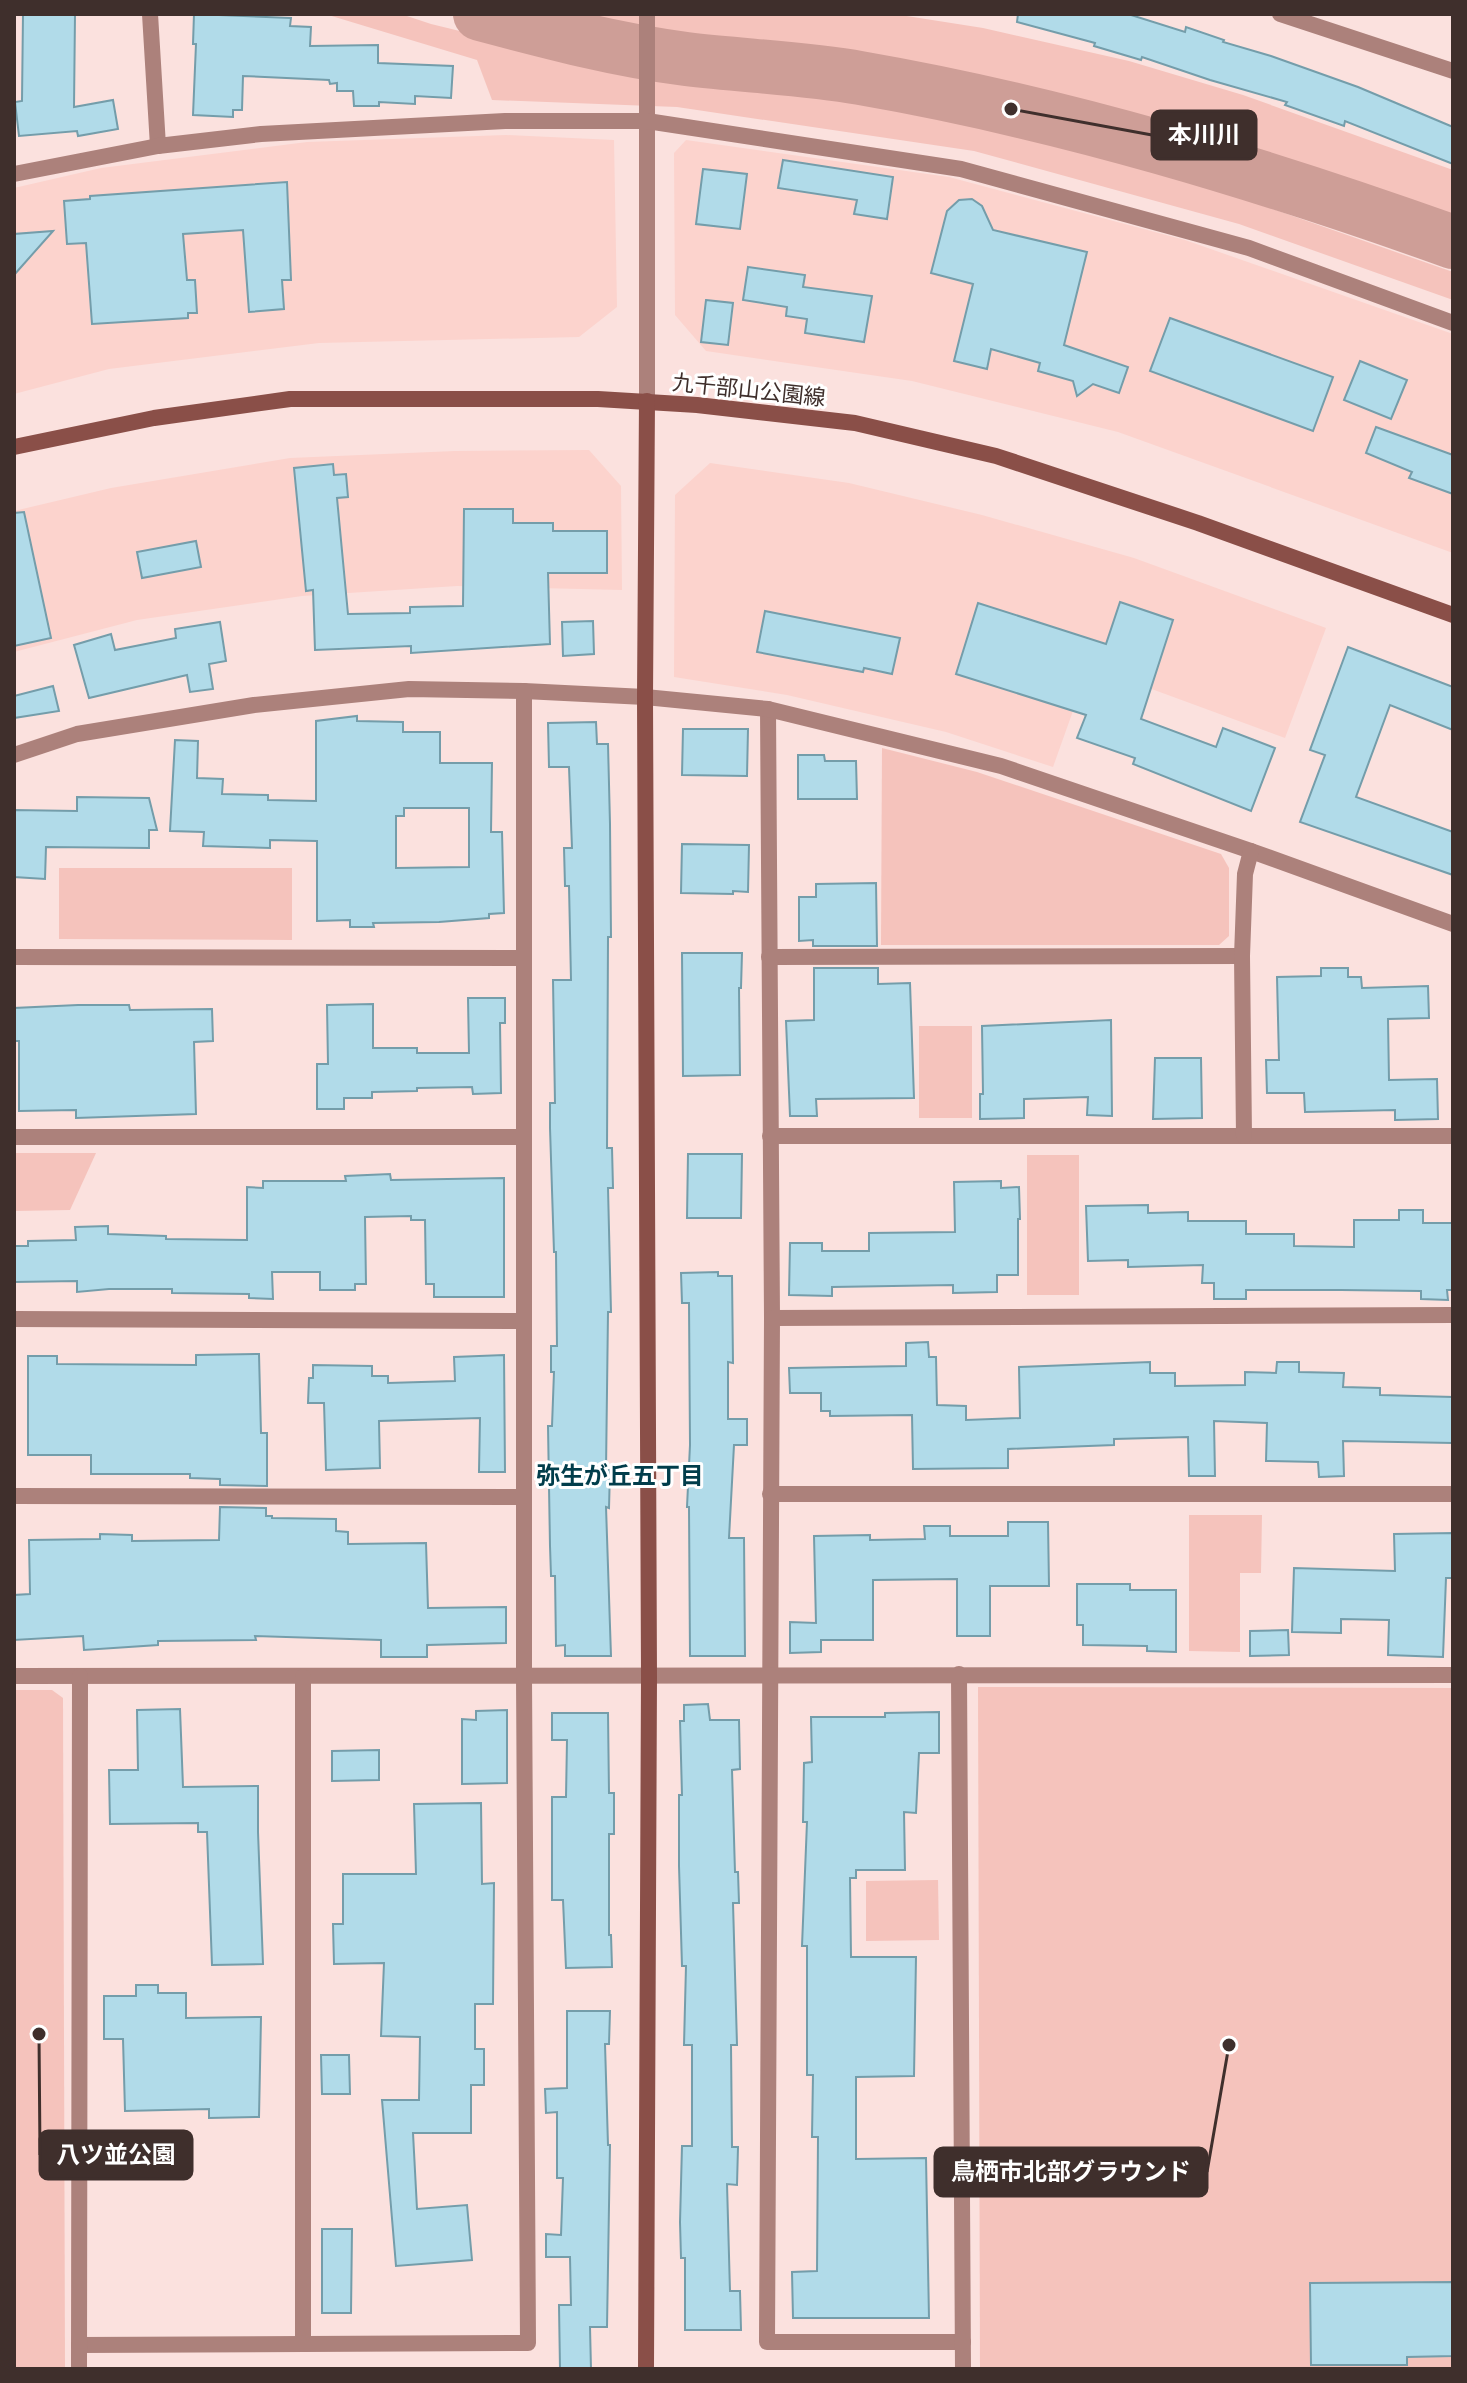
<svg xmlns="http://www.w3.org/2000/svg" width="1467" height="2383" viewBox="0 0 1467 2383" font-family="Ubuntu,'Noto Sans JP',sans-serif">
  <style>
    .built { fill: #fcd3cd }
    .green { fill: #f5c3bc }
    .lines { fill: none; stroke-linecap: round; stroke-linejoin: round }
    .river { stroke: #ce9e97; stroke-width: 54 }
    .building { fill: #b1dbe9; stroke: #749daa; stroke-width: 2; fill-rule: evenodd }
    .street { stroke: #ac817b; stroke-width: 16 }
    .secondary { stroke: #8a4f48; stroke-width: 16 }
    .labels { text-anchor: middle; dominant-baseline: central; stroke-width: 6; stroke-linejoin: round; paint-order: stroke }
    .street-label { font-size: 22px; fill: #3f2f2c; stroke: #fff }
    .neighbourhood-label { font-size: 24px; font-weight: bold; fill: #013d4b; stroke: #fff }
    .leader { fill: none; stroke: #3f2f2c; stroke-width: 3 }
    .callout-dot { fill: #3f2f2c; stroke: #fff; stroke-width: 3 }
    .callout { fill: #3f2f2c; stroke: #3f2f2c; stroke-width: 3 }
    .callout-label { font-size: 24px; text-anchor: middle; font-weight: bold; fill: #fff }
  </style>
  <rect width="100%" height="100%" fill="#fbe1de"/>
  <g class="built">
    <polygon points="506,135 614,140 617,307 579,337 319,343 109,369 14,394 14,188 101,168 307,142"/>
    <polygon points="686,140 949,177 1185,240 1453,334 1453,553 1118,432 912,381 706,351 675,315 674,153"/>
    <polygon points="589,450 621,486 622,590 457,586 302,596 137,620 14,652 14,511 111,488 290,458 455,451"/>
    <polygon points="710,463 849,483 982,515 1134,558 1326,628 1285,738 1089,666 1053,767 946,732 787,695 674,677 675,495"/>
  </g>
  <g class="green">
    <polygon points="325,14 401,14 431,24 599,65 874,102 1104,150 1453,272 1453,300 1239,224 974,151 677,107 492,100 477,60"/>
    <polygon points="578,14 894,14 983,28 1129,61 1243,95 1453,170 1453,230 1105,110 870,59 653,31"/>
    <polygon points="882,748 977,772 1221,854 1229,868 1229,936 1219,945 881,945"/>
    <polygon points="59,868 292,868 292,940 59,939"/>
    <rect x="919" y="1026" width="53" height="92"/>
    <polygon points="14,1153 96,1153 70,1210 14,1211"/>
    <rect x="1027" y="1155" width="52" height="140"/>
    <polygon points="1189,1515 1262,1515 1261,1573 1240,1573 1240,1652 1189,1651"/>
    <polygon points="978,1687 1453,1688 1453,2369 980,2369"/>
    <polygon points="14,1690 52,1690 63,1698 65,2369 14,2369"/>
    <polygon points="938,1880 939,1940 866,1941 866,1881"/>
  </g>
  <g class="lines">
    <path class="river" d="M480,14c68,18 136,36 206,45 58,7 117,9 174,19 202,35 400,95 593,164"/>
  </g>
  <g class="building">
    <polygon points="23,14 75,14 74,107 113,100 118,129 78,136 77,131 19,136 15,102 22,101"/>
    <polygon points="194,14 291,18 290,26 311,27 310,46 378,45 378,63 453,66 451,98 415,96 415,104 379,102 379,106 354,106 353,91 337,91 337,83 330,84 329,80 243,76 242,110 233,110 233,117 193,115 196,44 193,44"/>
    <polygon points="1018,14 1128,14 1185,32 1186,27 1224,40 1223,42 1271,56 1358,87 1453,127 1453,164 1345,121 1344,126 1285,105 1287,102 1210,80 1142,57 1141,60 1094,46 1095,43 1017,22"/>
    <polygon points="783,160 893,177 887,219 854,214 857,200 778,188"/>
    <polygon points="703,169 747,174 740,229 696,224"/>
    <polygon points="287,182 291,280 282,280 284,309 249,312 243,230 183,234 187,280 195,280 197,313 188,313 188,318 92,324 86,243 67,244 64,201 90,199 90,196"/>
    <polygon points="972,199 982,206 993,230 1087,252 1064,345 1128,367 1119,393 1093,384 1077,396 1073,381 1038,371 1040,363 991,349 987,369 954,361 973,284 931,273 947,211 959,200"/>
    <polygon points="53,231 14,275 14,234"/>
    <polygon points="748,267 805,275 803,287 872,296 864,342 805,333 807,319 786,316 787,307 743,300"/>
    <polygon points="706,300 733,303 728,345 701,342"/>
    <polygon points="1170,318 1333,377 1313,431 1150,371"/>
    <polygon points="1360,361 1407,380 1391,419 1344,400"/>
    <polygon points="1376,427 1453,455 1453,494 1409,478 1412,472 1366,453"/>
    <polygon points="333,464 334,475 346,474 348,497 337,498 348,614 410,613 410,607 463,606 464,509 513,509 513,523 553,523 553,531 607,531 607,573 548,573 550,644 411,653 411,646 315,650 313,590 306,591 294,468"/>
    <polygon points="24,512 51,638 14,646 14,513"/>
    <polygon points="196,541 201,567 142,578 137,552"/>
    <polygon points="1120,602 1173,620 1141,719 1216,747 1223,728 1275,748 1251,811 1133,764 1135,758 1077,738 1086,715 956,674 978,603 1106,644"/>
    <polygon points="765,611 900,638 892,674 864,668 863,672 757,652"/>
    <polygon points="593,621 594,654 563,656 562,622"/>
    <polygon points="220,622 226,661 209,664 213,689 190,692 187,675 89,698 74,645 111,634 115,650 176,638 175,629"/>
    <polygon points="1348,647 1453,687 1453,730 1390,705 1356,797 1453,832 1453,875 1300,822 1325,755 1310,750"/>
    <polygon points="53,686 59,711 14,718 14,696"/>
    <path d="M357,716v5l46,1v10h37v31h52l-1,69h11l2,81 -15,1v4l-50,4 -66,1 1,4h-24v-7l-33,1v-80l-47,-1v8l-67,-2 1,-14 -34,-1 5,-91 23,1 -1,37 26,1 -1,15 46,1v5l48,1v-80zM404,808h65v59l-73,1v-52h8z"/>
    <polygon points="596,722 597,744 608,744 610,824 611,937 608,937 607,1148 612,1148 613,1188 608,1188 611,1312 608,1312 606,1470 610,1470 609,1508 606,1507 611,1656 565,1656 565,1645 556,1646 555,1576 551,1576 550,1546 548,1426 552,1426 554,1372 551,1372 551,1346 557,1346 556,1252 554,1252 550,1128 550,1103 555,1103 553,980 571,980 569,886 565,886 564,848 572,848 569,767 549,767 548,723"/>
    <polygon points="683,729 748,729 747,776 682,775"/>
    <polygon points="798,755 824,755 825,761 856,761 857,799 798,799"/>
    <polygon points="77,797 149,798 157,830 149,830 149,848 46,847 45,879 14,877 14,810 77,811"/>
    <polygon points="682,844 749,845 748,892 733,891 733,894 681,893"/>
    <polygon points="876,883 877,946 813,946 813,940 799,941 799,897 816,897 816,884"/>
    <polygon points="682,953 742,953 741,988 739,988 740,1075 683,1076"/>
    <polygon points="814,968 878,968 878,984 910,983 914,1098 816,1099 817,1116 790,1116 786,1021 814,1020"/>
    <polygon points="1321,968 1348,968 1348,977 1361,977 1362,988 1428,986 1429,1018 1388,1019 1389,1080 1437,1079 1438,1119 1395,1120 1395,1110 1305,1112 1304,1093 1267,1093 1266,1060 1279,1060 1277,977 1321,976"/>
    <polygon points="468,998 505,998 505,1023 500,1023 501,1093 473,1094 472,1087 417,1088 417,1091 372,1092 372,1098 344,1098 344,1109 317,1109 317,1064 328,1064 327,1005 373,1004 373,1048 417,1048 417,1053 469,1053"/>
    <polygon points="78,1005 129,1005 130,1010 212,1009 213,1041 194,1042 196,1114 76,1118 76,1110 19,1111 19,1041 14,1041 14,1008"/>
    <polygon points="1111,1020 1112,1116 1087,1115 1088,1097 1024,1099 1024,1118 980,1119 980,1094 983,1094 982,1026"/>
    <polygon points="1155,1058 1201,1058 1202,1118 1153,1119"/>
    <polygon points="688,1154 742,1154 741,1218 687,1218"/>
    <polygon points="390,1174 391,1180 504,1178 504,1297 434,1297 434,1284 426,1284 425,1220 411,1220 411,1216 365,1217 366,1284 355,1284 355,1290 320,1290 320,1272 272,1272 273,1299 249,1298 249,1294 172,1293 172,1289 109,1289 77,1292 77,1281 14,1282 14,1246 28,1246 28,1241 76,1240 75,1227 108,1226 108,1234 166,1236 166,1239 247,1240 247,1187 263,1188 263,1181 346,1181 345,1176"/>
    <polygon points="1001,1181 1001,1188 1019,1187 1020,1219 1018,1219 1018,1275 997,1275 997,1292 953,1293 953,1285 832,1287 832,1296 789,1295 790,1243 822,1243 822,1251 869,1251 869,1233 955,1232 954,1182"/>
    <polygon points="1148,1205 1148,1213 1188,1212 1188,1221 1246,1221 1246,1234 1294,1234 1294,1246 1354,1247 1354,1220 1399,1220 1399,1210 1423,1210 1423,1223 1453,1223 1453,1290 1447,1290 1448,1300 1421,1299 1421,1291 1341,1290 1246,1290 1246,1299 1214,1299 1214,1283 1202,1283 1203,1265 1128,1267 1128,1260 1088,1261 1086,1206"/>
    <polygon points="718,1272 718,1276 732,1276 733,1363 728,1362 728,1419 747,1419 747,1445 734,1445 729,1538 744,1538 745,1656 690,1656 689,1507 687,1507 690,1445 689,1303 682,1303 681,1273"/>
    <polygon points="928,1342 929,1357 936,1357 937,1405 966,1406 966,1420 1020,1418 1019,1367 1150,1362 1150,1373 1175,1373 1175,1386 1245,1385 1245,1372 1276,1373 1277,1362 1299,1362 1299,1372 1344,1373 1343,1387 1380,1388 1380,1395 1453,1397 1453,1443 1343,1441 1344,1476 1319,1477 1318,1462 1266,1461 1267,1423 1214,1421 1215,1476 1189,1476 1188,1437 1114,1439 1114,1445 1008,1449 1008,1468 913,1469 912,1415 830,1416 830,1411 821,1411 821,1393 790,1393 789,1368 906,1366 906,1343"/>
    <polygon points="259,1354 261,1433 267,1433 267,1486 220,1485 220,1479 190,1478 190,1474 91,1474 91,1455 28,1455 28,1356 57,1356 57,1364 196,1365 196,1355"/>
    <polygon points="504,1355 505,1472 479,1472 480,1418 379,1421 380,1468 326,1470 324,1403 308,1403 309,1378 313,1378 313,1365 372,1366 372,1376 388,1376 388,1383 455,1381 454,1357"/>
    <polygon points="220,1507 266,1508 266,1516 272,1516 272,1518 336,1519 336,1531 348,1532 348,1544 426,1543 428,1608 506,1607 506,1643 427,1645 427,1657 381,1657 381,1640 255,1636 256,1640 158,1641 158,1645 84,1650 83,1636 14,1640 14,1595 30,1594 29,1540 100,1539 100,1534 132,1535 132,1541 219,1540"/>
    <polygon points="1008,1522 1048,1522 1049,1586 990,1586 990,1636 957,1636 957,1579 873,1580 873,1640 821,1640 821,1652 790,1653 790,1622 816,1623 814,1536 870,1535 870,1540 925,1539 924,1526 950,1526 950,1536 1008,1536"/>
    <polygon points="1453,1533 1453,1578 1446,1578 1443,1657 1388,1655 1389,1620 1341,1619 1341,1633 1292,1632 1294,1568 1395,1571 1394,1534"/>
    <polygon points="1077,1584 1130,1584 1130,1590 1176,1590 1176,1652 1147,1651 1147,1646 1083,1645 1083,1625 1077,1625"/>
    <polygon points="1288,1630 1289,1655 1250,1656 1250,1631"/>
    <polygon points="708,1704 710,1720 739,1720 740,1769 732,1770 735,1872 738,1872 739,1903 733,1903 737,2045 731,2045 732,2147 738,2147 737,2185 727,2184 730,2291 740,2291 741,2330 685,2330 685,2258 681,2258 680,2222 682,2146 692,2146 692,2045 684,2045 686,1966 682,1966 679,1866 679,1795 682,1795 680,1721 684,1721 684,1705"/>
    <polygon points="180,1709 183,1787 258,1786 258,1832 263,1964 212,1965 207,1832 198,1832 198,1823 110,1824 109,1770 138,1770 137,1710"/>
    <polygon points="507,1710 507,1783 462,1784 462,1719 476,1720 476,1711"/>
    <polygon points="939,1712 939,1753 919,1753 916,1813 904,1812 905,1870 856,1870 856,1878 850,1878 851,1957 916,1957 914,2076 856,2077 856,2159 926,2158 929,2318 793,2318 792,2272 817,2271 818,2137 812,2137 813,2075 807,2075 807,1946 802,1946 807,1822 803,1822 804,1763 812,1762 811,1717 885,1717 885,1713"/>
    <polygon points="552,1713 608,1713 609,1793 614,1793 614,1834 609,1834 609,1935 611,1935 612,1967 566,1968 563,1900 552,1900 552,1797 566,1797 567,1740 552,1740"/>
    <polygon points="379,1750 379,1780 332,1781 332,1751"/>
    <polygon points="481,1803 482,1884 494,1883 493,2004 475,2004 475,2049 484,2049 484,2085 471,2085 471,2133 413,2133 417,2209 467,2205 472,2260 396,2266 382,2100 419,2100 420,2037 381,2036 384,1963 334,1964 333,1924 343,1924 343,1874 416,1874 414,1804"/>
    <polygon points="136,1985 158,1985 158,1993 186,1993 186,2018 261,2017 259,2117 209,2118 209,2109 125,2111 123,2039 104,2039 104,1996 136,1996"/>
    <polygon points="567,2011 610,2011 609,2044 605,2044 608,2145 610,2145 607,2327 590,2327 591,2369 560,2369 559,2305 571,2305 570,2257 546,2257 546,2234 561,2235 563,2178 557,2178 557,2112 546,2113 545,2089 567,2088"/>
    <polygon points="321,2055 349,2055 350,2094 322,2094"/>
    <polygon points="322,2229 352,2229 351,2313 322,2313"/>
    <polygon points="1453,2282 1453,2356 1407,2357 1407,2365 1311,2365 1310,2283"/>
  </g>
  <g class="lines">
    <g class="street">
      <polyline points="150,14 158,146"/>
      <polyline points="647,14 647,401"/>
      <polyline points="1280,14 1453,71"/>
      <polyline points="14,174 158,146 261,134 505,121 647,121 961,169 1249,248 1453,323"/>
      <polyline points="768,709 772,1318 767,2342 963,2342"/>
      <polyline points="14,755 77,734 254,705 409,689 524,691 645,697 768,709 1001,766 1251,851 1453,924"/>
      <polyline points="14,957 524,958"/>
      <polyline points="769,957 1242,956"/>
      <polyline points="770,1136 1453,1136"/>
      <polyline points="1244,1136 1242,956 1245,874 1251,851"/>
      <polyline points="14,1137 524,1137"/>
      <polyline points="772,1318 1453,1315"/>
      <polyline points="14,1319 524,1321"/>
      <polyline points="770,1494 1453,1494"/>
      <polyline points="14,1496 524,1497"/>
      <polyline points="959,1674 963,2369"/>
      <polyline points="14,1676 1453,1675"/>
      <polyline points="303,2344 303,1677"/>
      <polyline points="79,2345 528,2343 524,1677 524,691"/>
      <polyline points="79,2369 80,1676"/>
    </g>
    <g class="secondary">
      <polyline points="14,447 154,418 290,399 598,399 697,405 855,423 996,456 1198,523 1453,615"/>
      <polyline points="646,2369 649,1677 645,697 647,401"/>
    </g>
  </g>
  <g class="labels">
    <g class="street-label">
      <text transform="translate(749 389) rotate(6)">九千部山公園線</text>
    </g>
    <g class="neighbourhood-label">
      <text x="620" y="1475">弥生が丘五丁目</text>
    </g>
  </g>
  <path class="leader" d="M1011 109L1152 135M39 2034L40 2155M1229 2045L1207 2172"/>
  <g class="callout-dot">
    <circle cx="1011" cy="109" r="8"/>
    <circle cx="39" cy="2034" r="8"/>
    <circle cx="1229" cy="2045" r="8"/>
  </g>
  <g class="callout">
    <rect x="1152" y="111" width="104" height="48" rx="8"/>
    <rect x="40" y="2131" width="152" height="48" rx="8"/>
    <rect x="935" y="2148" width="272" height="48" rx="8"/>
  </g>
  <g class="callout-label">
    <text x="1204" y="143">本川川</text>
    <text x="116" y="2163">八ツ並公園</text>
    <text x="1071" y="2180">鳥栖市北部グラウンド</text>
  </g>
  <rect width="1467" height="2383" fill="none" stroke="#3f2f2c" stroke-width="32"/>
</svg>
